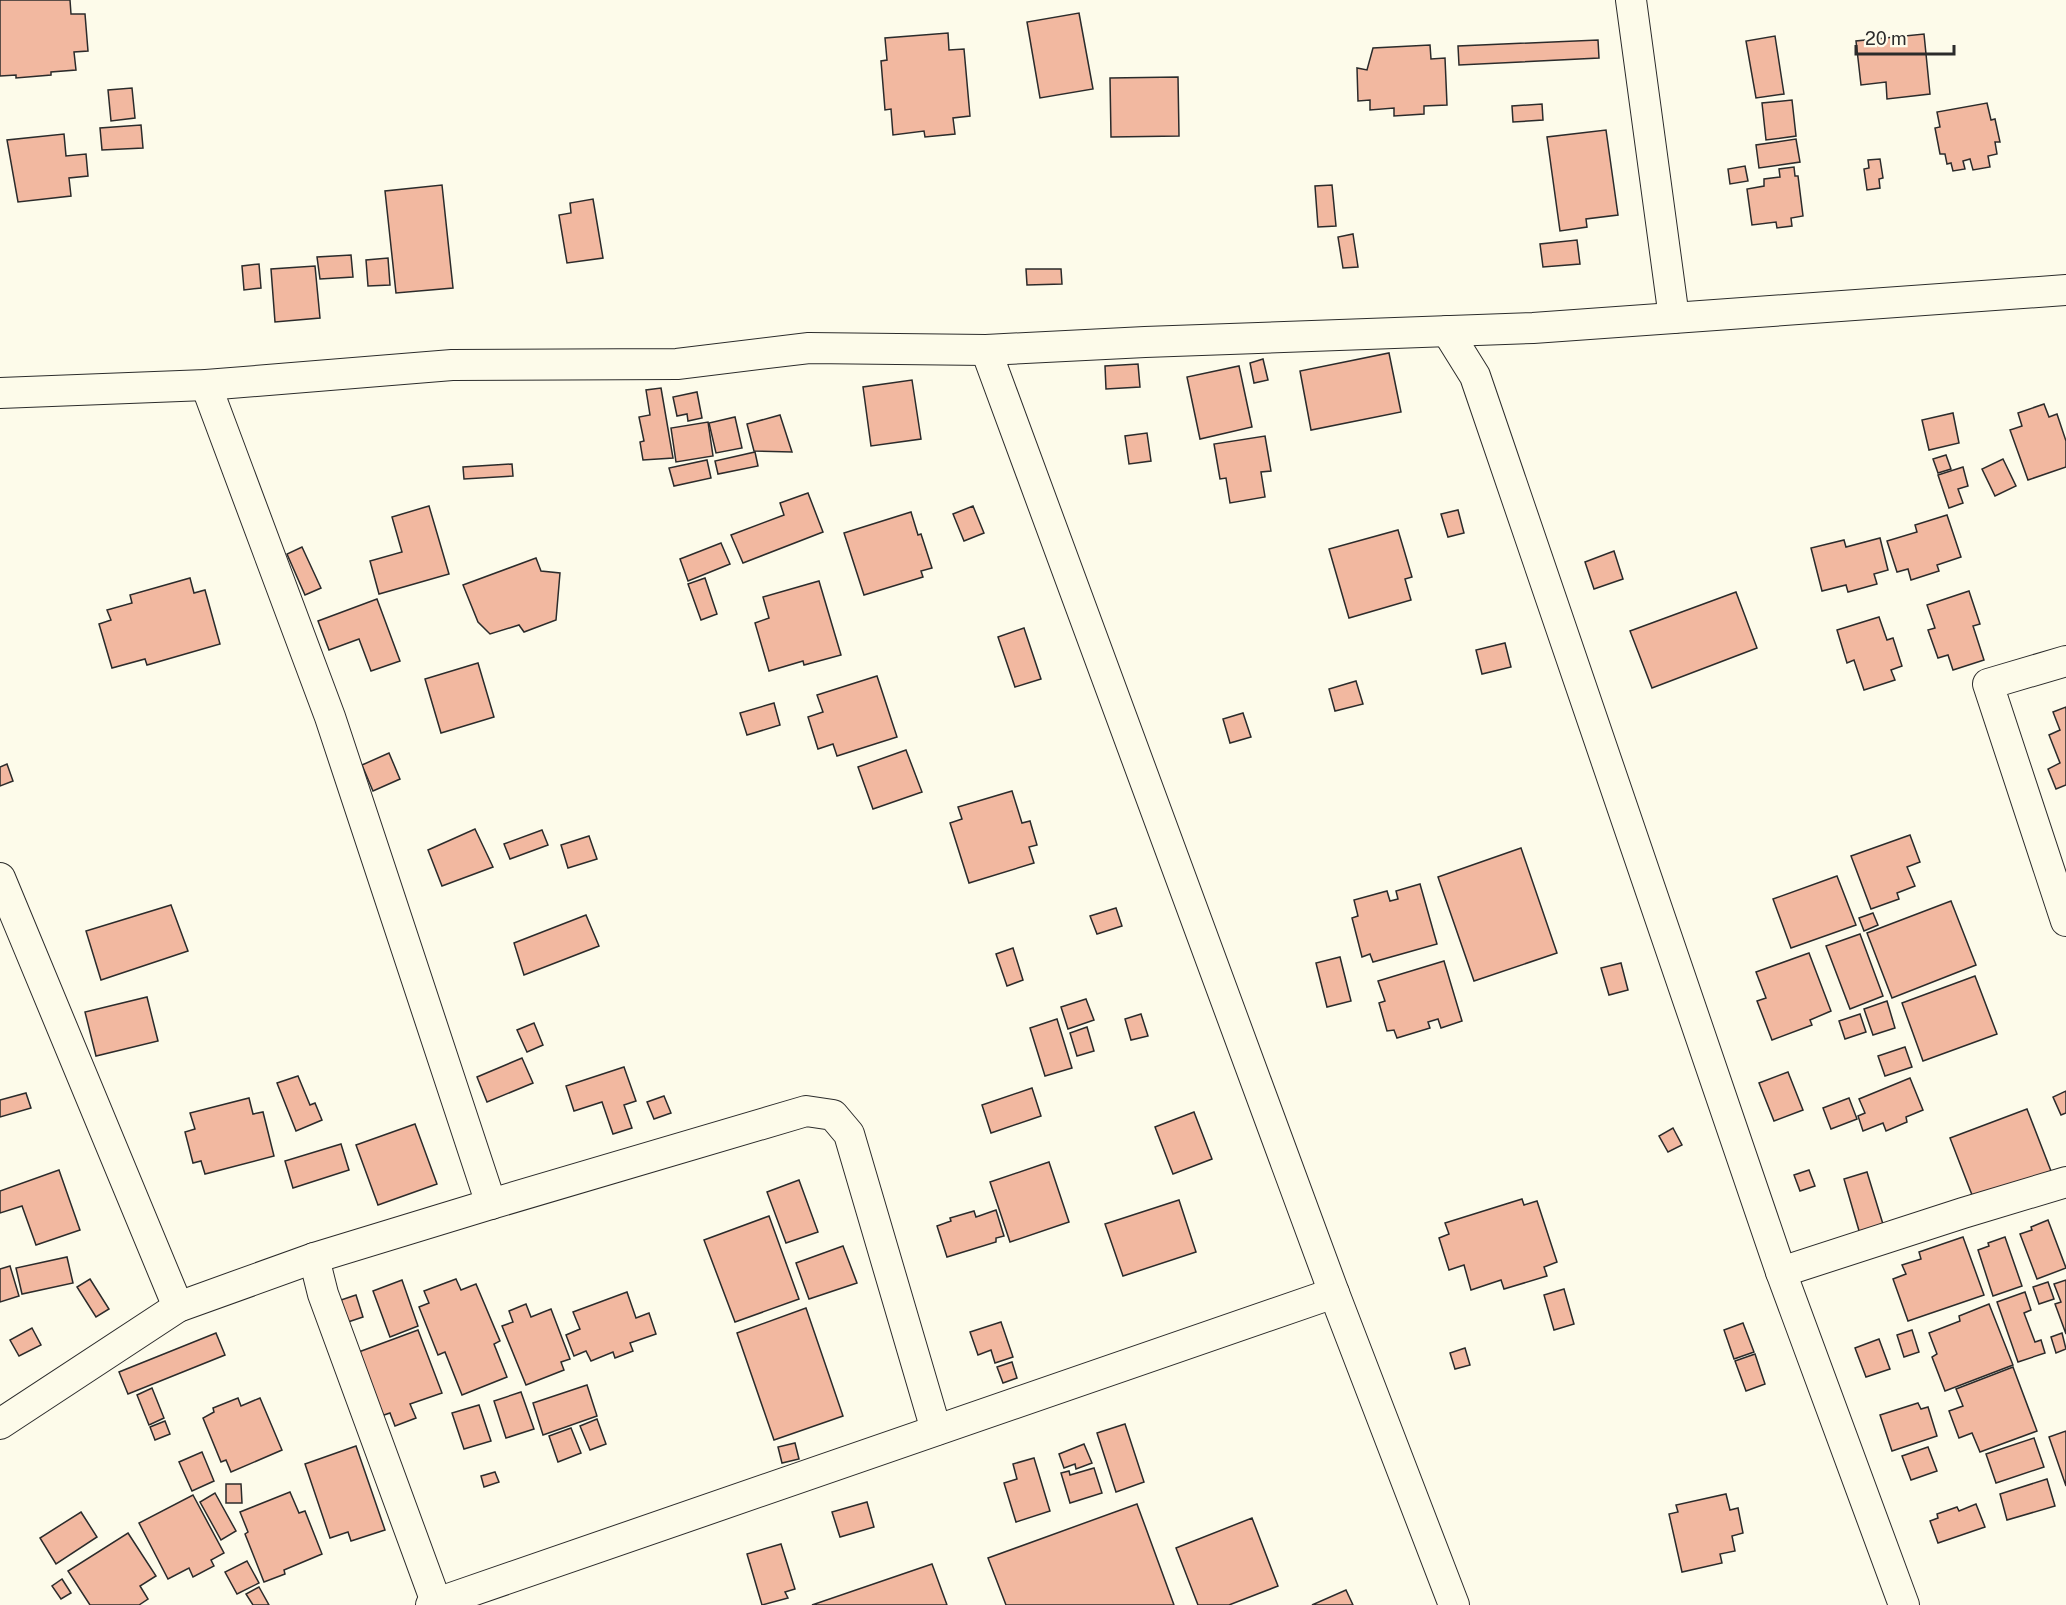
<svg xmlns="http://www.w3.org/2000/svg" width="2066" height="1605" viewBox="0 0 2066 1605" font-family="'Public Sans',sans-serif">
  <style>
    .building { fill: #f2b8a0; stroke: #2b2b2b; stroke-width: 1.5 }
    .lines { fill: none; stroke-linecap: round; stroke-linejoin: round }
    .minor-casing { stroke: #2b2b2b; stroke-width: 32 }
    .minor { stroke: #fdfbea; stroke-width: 30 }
  </style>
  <rect width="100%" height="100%" fill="#fdfbea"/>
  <g class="building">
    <polygon points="0,0 70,0 71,14 85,14 88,51 74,52 76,70 51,72 51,75 16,78 16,75 0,76"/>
    <polygon points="1079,13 1093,89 1040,98 1027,22"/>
    <polygon points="948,33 949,50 964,49 970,116 953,118 955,134 925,137 924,131 893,135 891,109 885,110 881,61 887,60 885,38"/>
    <polygon points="1924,34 1930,94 1887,99 1886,82 1861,85 1856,41"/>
    <polygon points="1775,36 1784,94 1756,98 1746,41"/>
    <polygon points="1598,40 1599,58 1459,65 1458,46"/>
    <polygon points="1430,45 1431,59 1445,58 1447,105 1424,106 1424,114 1394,116 1394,108 1370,110 1370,100 1358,101 1357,68 1367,70 1373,48"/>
    <polygon points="1178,77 1179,136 1111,137 1110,78"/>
    <polygon points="132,88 135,118 111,121 108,90"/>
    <polygon points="1792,100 1796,136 1766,140 1762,103"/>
    <polygon points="1987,103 1991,120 1995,119 2000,142 1995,142 1997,154 1988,156 1990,167 1973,170 1970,159 1963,161 1965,169 1953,171 1951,163 1947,164 1945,154 1940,154 1935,128 1940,127 1937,112"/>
    <polygon points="1542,104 1543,120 1513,122 1512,106"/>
    <polygon points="141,125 143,148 102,150 100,128"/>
    <polygon points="1606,130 1618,215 1586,219 1587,227 1560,231 1547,137"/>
    <polygon points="64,134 66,156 86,154 88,176 69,178 71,196 18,202 7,140"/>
    <polygon points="1796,139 1800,162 1759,168 1756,145"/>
    <polygon points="1880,159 1883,178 1879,179 1880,188 1867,190 1864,169 1869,168 1868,160"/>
    <polygon points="1745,166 1748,181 1730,184 1728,169"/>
    <polygon points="1794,167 1795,176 1798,176 1803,216 1791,218 1792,226 1777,228 1776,222 1752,225 1747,189 1764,186 1764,179 1780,177 1779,169"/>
    <polygon points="442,185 453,288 396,293 385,191"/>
    <polygon points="1332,185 1336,226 1318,227 1315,186"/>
    <polygon points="593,199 603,258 567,263 559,215 571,213 570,203"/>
    <polygon points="1353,234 1358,267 1343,268 1338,237"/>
    <polygon points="1577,240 1580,264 1543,267 1540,244"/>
    <polygon points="351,255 353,277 320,279 317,257"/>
    <polygon points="388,258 390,285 368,286 366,260"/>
    <polygon points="259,264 261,288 244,290 242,266"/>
    <polygon points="315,266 320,318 275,322 271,269"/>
    <polygon points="1026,269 1061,269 1062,284 1027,285"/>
    <polygon points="1389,353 1401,412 1311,430 1300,371"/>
    <polygon points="1263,359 1268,380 1254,383 1250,363"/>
    <polygon points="1138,364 1140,387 1106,389 1105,366"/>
    <polygon points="1239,366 1252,427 1200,439 1187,377"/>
    <polygon points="912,380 921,439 871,446 863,387"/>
    <polygon points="661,388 673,458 643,460 640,442 644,441 639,417 650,415 646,390"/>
    <polygon points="697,392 702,418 688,421 687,414 677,416 673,397"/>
    <polygon points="2044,404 2049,417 2057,414 2066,441 2066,467 2028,480 2010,430 2022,426 2018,413"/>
    <polygon points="1953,413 1959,443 1929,450 1922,420"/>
    <polygon points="780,415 792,452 754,451 747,424"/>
    <polygon points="735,417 742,448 716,453 709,423"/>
    <polygon points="708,422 713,456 676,462 671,428"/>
    <polygon points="1147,433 1151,461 1129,464 1125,436"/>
    <polygon points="1265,436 1271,471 1261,472 1265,497 1230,503 1226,478 1220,479 1214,444"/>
    <polygon points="755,452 758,466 718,474 715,461"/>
    <polygon points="1946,455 1951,469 1938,473 1933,459"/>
    <polygon points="2003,459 2016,486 1995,496 1982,469"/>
    <polygon points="707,460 711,478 674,486 669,468"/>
    <polygon points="512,464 513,476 464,479 463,467"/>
    <polygon points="1963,467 1968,486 1958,489 1963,503 1949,508 1938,475"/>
    <polygon points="808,493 823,532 743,563 731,535 784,515 780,503"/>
    <polygon points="429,506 449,574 379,594 370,561 402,552 392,517"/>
    <polygon points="973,506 984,533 964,541 953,514"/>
    <polygon points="1458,510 1464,533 1448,537 1441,514"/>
    <polygon points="911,512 918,535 921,534 932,568 921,571 923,577 864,595 844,533"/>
    <polygon points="1947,515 1961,557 1937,565 1939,571 1911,580 1908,569 1897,572 1887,541 1917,532 1915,525"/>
    <polygon points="1398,530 1412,577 1405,579 1411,600 1349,618 1329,549"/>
    <polygon points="1880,538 1888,570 1874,574 1877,584 1848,592 1846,585 1822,591 1811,548 1844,540 1846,547"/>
    <polygon points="721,543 730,564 688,581 680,559"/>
    <polygon points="302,547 321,588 305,595 287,554"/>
    <polygon points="1614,551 1623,579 1594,589 1585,562"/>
    <polygon points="536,558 541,571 560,573 556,620 524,632 519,625 490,634 478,622 463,585"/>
    <polygon points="190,578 194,593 205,590 220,644 147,665 145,659 112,668 99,624 111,620 107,610 132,603 130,595"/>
    <polygon points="705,578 717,614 701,620 688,584"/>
    <polygon points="819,581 841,655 804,665 803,661 769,671 755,623 769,618 763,597"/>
    <polygon points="1969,591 1980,624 1973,626 1984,660 1953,670 1948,655 1938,658 1928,630 1935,628 1927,605"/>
    <polygon points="1736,592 1757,648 1652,688 1630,631"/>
    <polygon points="377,599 400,661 371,671 359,639 329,650 318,621"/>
    <polygon points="1879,617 1887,640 1893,638 1902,666 1891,670 1895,680 1864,690 1854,660 1847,663 1837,630"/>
    <polygon points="1024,628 1041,679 1015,687 998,637"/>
    <polygon points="1505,643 1511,667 1482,674 1476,650"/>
    <polygon points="478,663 494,717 441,733 425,679"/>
    <polygon points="877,676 897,737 837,756 833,744 818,749 808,717 823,712 817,695"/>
    <polygon points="1356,681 1363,704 1335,711 1329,689"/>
    <polygon points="774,703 780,725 747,735 740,713"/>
    <polygon points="2066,707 2066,785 2056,789 2048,769 2060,763 2049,735 2060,730 2053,712"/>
    <polygon points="1243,713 1251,737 1230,743 1223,719"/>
    <polygon points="906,750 922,792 873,809 858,767"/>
    <polygon points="389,753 400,779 373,791 362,765"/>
    <polygon points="7,764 13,781 0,786 0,767"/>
    <polygon points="1012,791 1022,823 1030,821 1037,845 1029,847 1034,863 969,883 950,823 962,819 958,807"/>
    <polygon points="475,829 493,867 442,886 428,850"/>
    <polygon points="542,830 548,845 510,859 504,844"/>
    <polygon points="1910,835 1920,862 1907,867 1915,886 1897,893 1899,899 1871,909 1851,856"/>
    <polygon points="589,836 597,859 568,868 561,845"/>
    <polygon points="1521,848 1557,953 1474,981 1438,877"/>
    <polygon points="1837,876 1856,925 1791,948 1773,899"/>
    <polygon points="1420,884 1437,944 1373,962 1370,954 1362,957 1352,918 1358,916 1354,900 1387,891 1390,901 1398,899 1396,891"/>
    <polygon points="1951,901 1976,965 1892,998 1867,933"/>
    <polygon points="171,905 188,951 101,980 86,931"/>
    <polygon points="1116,908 1122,926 1097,934 1090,916"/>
    <polygon points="1873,913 1878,925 1864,931 1859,918"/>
    <polygon points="586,915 599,946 524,975 514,943"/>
    <polygon points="1860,934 1883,996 1850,1009 1826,946"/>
    <polygon points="1013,948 1023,980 1007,986 996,954"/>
    <polygon points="1809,953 1831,1011 1810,1020 1812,1025 1772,1040 1757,1001 1766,998 1756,972"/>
    <polygon points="1340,957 1351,1001 1327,1007 1316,963"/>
    <polygon points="1444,961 1462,1021 1441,1028 1438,1019 1428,1022 1430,1028 1397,1038 1394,1030 1387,1031 1379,1003 1385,1001 1378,981"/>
    <polygon points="1621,963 1628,990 1609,995 1601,968"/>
    <polygon points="1975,976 1997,1034 1923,1061 1902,1003"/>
    <polygon points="147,997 158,1041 96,1056 85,1012"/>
    <polygon points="1086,999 1094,1020 1068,1029 1061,1007"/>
    <polygon points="1887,1001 1895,1028 1873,1035 1864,1009"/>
    <polygon points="1141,1014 1148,1036 1131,1040 1125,1019"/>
    <polygon points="1860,1014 1866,1032 1845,1039 1839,1021"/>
    <polygon points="1057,1019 1072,1068 1045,1076 1030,1028"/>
    <polygon points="534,1023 543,1045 527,1052 517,1030"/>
    <polygon points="1087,1027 1094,1051 1077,1056 1070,1033"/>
    <polygon points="1905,1047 1912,1067 1885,1076 1878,1056"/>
    <polygon points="522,1058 533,1083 487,1102 477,1077"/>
    <polygon points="624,1067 636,1101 624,1105 632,1128 613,1134 602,1102 574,1111 566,1086"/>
    <polygon points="1788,1072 1803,1110 1774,1121 1759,1083"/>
    <polygon points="298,1076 310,1105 315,1103 322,1120 296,1131 277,1083"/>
    <polygon points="1910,1078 1923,1110 1906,1117 1907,1122 1886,1131 1883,1123 1863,1131 1858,1116 1865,1113 1859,1099"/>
    <polygon points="1032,1088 1041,1116 991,1133 982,1105"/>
    <polygon points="2066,1091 2066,1113 2061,1115 2053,1097"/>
    <polygon points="26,1093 31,1108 0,1117 0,1100"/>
    <polygon points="664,1096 671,1113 654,1119 647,1102"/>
    <polygon points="249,1098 253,1114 263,1112 274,1156 205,1174 201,1161 193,1163 185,1132 195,1129 190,1113"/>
    <polygon points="1849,1098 1857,1119 1831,1129 1823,1108"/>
    <polygon points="2027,1109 2051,1171 1974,1200 1950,1138"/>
    <polygon points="1194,1112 1212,1159 1173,1174 1155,1127"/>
    <polygon points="415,1124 437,1184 378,1205 356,1145"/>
    <polygon points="1673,1128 1682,1145 1668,1152 1659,1136"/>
    <polygon points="341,1144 349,1170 293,1188 285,1161"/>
    <polygon points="1049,1162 1069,1222 1010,1242 990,1182"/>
    <polygon points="59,1170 80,1230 36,1245 22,1206 0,1213 0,1191"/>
    <polygon points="1809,1170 1815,1186 1800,1191 1794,1175"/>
    <polygon points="1867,1172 1886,1234 1862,1241 1844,1179"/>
    <polygon points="799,1180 818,1232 786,1243 767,1192"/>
    <polygon points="1522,1199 1524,1205 1537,1201 1557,1262 1544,1267 1547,1276 1504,1289 1501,1280 1471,1290 1464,1265 1449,1270 1439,1238 1449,1234 1445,1223"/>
    <polygon points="1179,1200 1196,1252 1123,1276 1105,1224"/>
    <polygon points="996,1210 1004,1236 996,1238 996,1242 947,1257 937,1226 951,1221 950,1218 974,1211 976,1217"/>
    <polygon points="769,1216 799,1299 735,1322 704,1240"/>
    <polygon points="2048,1220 2066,1268 2037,1279 2020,1234 2032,1230 2031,1227"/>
    <polygon points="1963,1237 1984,1295 1908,1321 1893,1279 1906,1274 1902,1265 1921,1259 1919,1252"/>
    <polygon points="2005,1237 2022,1286 1993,1296 1978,1250 1989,1246 1988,1243"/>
    <polygon points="843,1246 857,1283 809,1299 796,1263"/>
    <polygon points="67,1257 73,1283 22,1294 16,1268"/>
    <polygon points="10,1266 19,1296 0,1302 0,1269"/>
    <polygon points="90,1279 109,1309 96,1317 77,1287"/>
    <polygon points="456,1279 461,1290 476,1284 500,1341 494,1344 507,1377 462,1395 445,1352 438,1355 419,1307 429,1303 424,1291"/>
    <polygon points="402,1280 418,1326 390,1337 373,1291"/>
    <polygon points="2066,1280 2066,1334 2055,1304 2061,1302 2054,1284"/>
    <polygon points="2048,1282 2054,1299 2039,1304 2033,1287"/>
    <polygon points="1564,1289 1574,1324 1554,1330 1544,1295"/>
    <polygon points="627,1292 636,1318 649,1313 656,1334 630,1343 633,1351 615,1358 613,1352 591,1361 586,1351 574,1356 566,1335 580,1329 573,1312"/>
    <polygon points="2025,1292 2031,1310 2024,1313 2035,1342 2041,1340 2045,1353 2018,1362 1997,1302"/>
    <polygon points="356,1295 363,1317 342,1324 335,1302"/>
    <polygon points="526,1304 531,1317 551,1309 570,1359 561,1362 564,1370 526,1385 502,1326 513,1322 509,1311"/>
    <polygon points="1989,1304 2013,1365 1945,1391 1932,1357 1937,1354 1929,1333 1960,1321 1959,1316"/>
    <polygon points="806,1308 843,1416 774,1440 737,1333"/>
    <polygon points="1001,1322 1013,1357 995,1363 991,1350 978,1355 970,1332"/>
    <polygon points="1743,1323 1754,1352 1734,1359 1724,1330"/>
    <polygon points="32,1328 41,1345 19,1356 10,1340"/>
    <polygon points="418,1330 442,1393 410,1404 416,1418 395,1426 390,1413 381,1416 356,1353"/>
    <polygon points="1912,1330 1919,1352 1904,1357 1897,1335"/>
    <polygon points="216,1333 225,1355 128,1394 119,1372"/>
    <polygon points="2062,1333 2066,1349 2056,1353 2051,1337"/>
    <polygon points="1879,1339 1890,1369 1866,1377 1855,1348"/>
    <polygon points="1465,1348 1470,1365 1455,1369 1450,1353"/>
    <polygon points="1755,1354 1765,1384 1746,1391 1735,1361"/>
    <polygon points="1012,1362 1017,1378 1003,1383 997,1367"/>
    <polygon points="2013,1367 2037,1431 1980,1452 1972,1433 1959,1438 1949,1411 1963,1406 1956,1389"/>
    <polygon points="587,1385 597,1416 543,1435 533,1403"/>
    <polygon points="152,1388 164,1418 149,1425 137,1395"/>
    <polygon points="521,1392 534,1429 506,1438 494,1401"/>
    <polygon points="238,1398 241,1406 260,1398 282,1450 231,1472 226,1460 221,1462 203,1418 214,1412 213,1408"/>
    <polygon points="1918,1403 1921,1409 1928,1407 1937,1436 1892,1451 1880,1415"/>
    <polygon points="479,1405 491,1441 464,1449 452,1413"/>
    <polygon points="597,1419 606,1444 590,1450 580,1426"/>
    <polygon points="165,1421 170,1434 155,1440 150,1427"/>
    <polygon points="1125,1424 1144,1482 1116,1492 1097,1433"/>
    <polygon points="571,1428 581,1453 558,1462 549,1436"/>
    <polygon points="2066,1431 2066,1486 2049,1437"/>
    <polygon points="2034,1438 2044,1467 1996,1483 1986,1454"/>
    <polygon points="795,1443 799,1459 782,1463 778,1447"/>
    <polygon points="1084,1444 1092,1463 1076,1469 1075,1464 1064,1468 1059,1454"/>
    <polygon points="356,1446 385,1530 351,1541 348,1532 330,1538 305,1464"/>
    <polygon points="1928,1447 1937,1471 1911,1480 1902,1456"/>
    <polygon points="202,1452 214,1481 192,1491 179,1462"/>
    <polygon points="1034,1458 1050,1511 1016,1522 1004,1483 1017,1479 1013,1464"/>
    <polygon points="1094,1468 1102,1493 1070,1503 1061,1473 1069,1471 1070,1475"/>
    <polygon points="495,1472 499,1482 484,1487 481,1476"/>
    <polygon points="2047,1479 2055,1506 2007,1520 2000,1494"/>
    <polygon points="226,1484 241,1484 242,1503 226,1503"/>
    <polygon points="290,1492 299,1513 305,1511 322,1554 284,1570 285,1574 264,1582 245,1534 248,1532 240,1512"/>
    <polygon points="215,1493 236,1531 221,1540 200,1502"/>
    <polygon points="1726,1494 1730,1510 1738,1508 1743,1533 1732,1536 1735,1551 1720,1554 1722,1563 1682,1572 1669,1514 1678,1512 1676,1505"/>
    <polygon points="193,1495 224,1553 211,1560 214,1566 193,1577 189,1568 168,1579 139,1523"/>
    <polygon points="867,1502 874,1527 840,1537 832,1512"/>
    <polygon points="1137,1504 1174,1605 1006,1605 988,1558"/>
    <polygon points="1976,1504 1985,1527 1938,1543 1930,1521 1938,1518 1937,1514 1957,1507 1959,1511"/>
    <polygon points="81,1512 97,1537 56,1564 40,1538"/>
    <polygon points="1252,1518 1278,1586 1229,1605 1198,1605 1176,1548"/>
    <polygon points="128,1533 156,1576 140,1586 148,1599 139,1605 90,1605 68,1571"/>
    <polygon points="781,1544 795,1589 785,1592 788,1598 762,1605 747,1554"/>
    <polygon points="247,1561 259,1583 237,1594 225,1572"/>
    <polygon points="932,1564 947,1605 812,1605"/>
    <polygon points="62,1579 71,1593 61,1599 52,1586"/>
    <polygon points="259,1587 269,1605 253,1605 246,1594"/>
    <polygon points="1346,1590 1353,1605 1312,1605"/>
  </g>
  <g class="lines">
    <g class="minor-casing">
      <g id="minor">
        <polyline points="1631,0 1674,318"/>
        <polyline points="1447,331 1475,376 1781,1272 1904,1605"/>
        <polyline points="986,350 1334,1293 1454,1605"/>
        <polyline points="206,385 330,717 491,1204"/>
        <polyline points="0,393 206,385 452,365 677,364 809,348 986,350 1145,342 1533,328 2066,290"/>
        <polyline points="2066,661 1988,684 2066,921"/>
        <polyline points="0,878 178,1307"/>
        <polyline points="314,1258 323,1294 436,1602"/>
        <polyline points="1781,1272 1963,1213 2066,1182"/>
        <polyline points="0,1424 178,1307 314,1258 491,1204 806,1111 833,1115 849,1134 936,1430"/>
        <polyline points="431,1605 1334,1293"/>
      </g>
    </g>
    <use href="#minor" class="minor"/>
  </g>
  <path d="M1856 45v9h98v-9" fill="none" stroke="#2b2b2b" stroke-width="3"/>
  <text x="1865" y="45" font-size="18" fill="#2b2b2b" stroke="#fdfbea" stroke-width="4.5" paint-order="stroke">20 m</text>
</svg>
